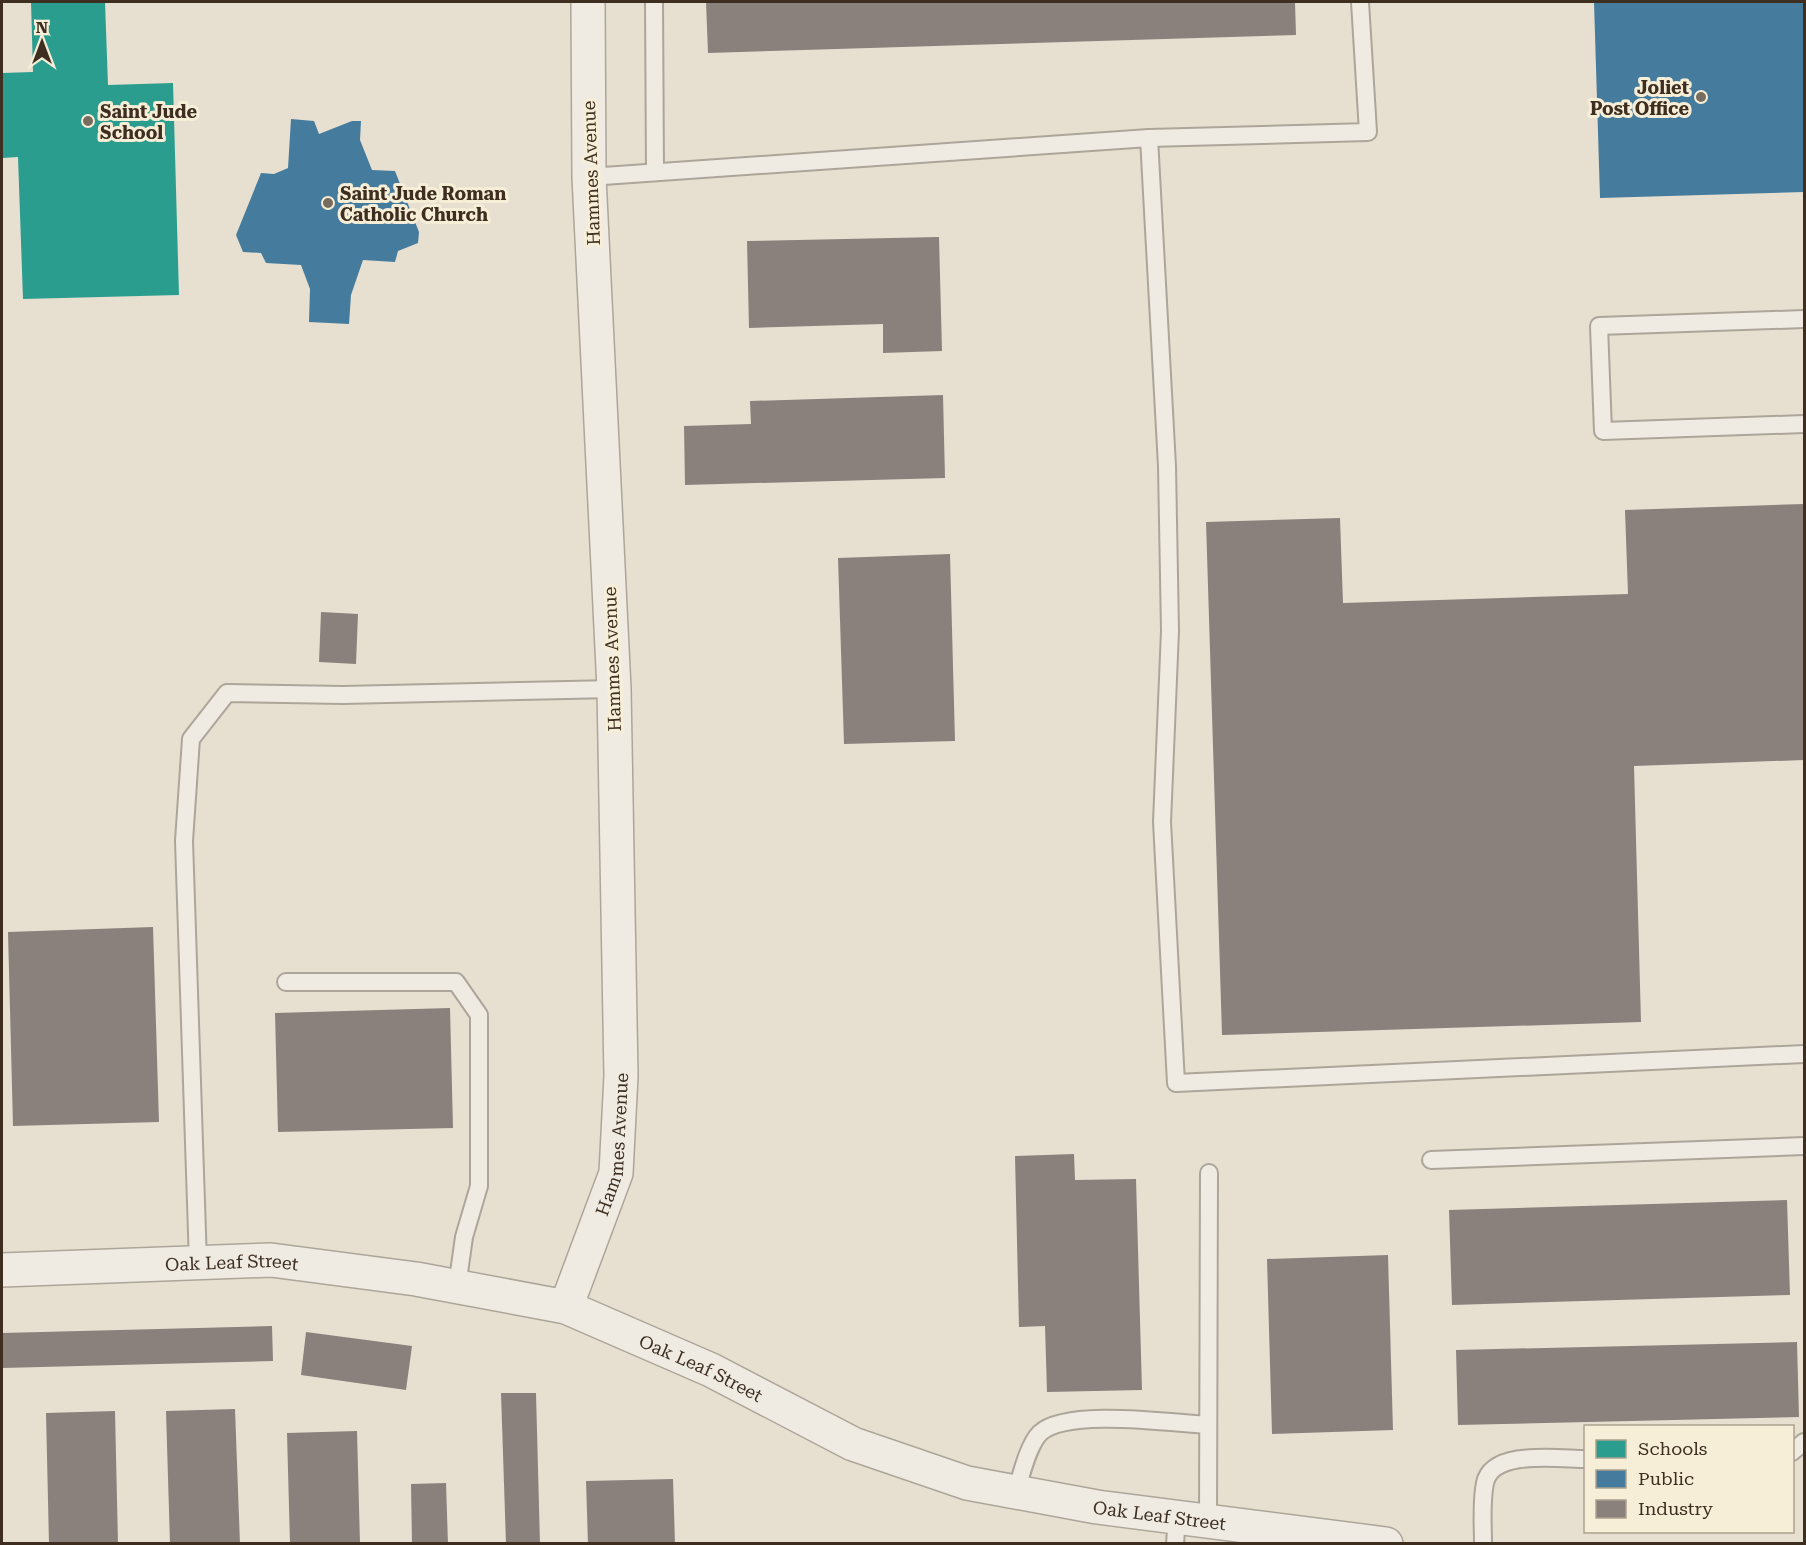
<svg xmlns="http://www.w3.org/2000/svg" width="1806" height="1545" viewBox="0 0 1806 1545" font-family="'Roboto Serif',serif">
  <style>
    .schools { fill: #2a9d8f }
    .public { fill: #457b9d }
    .industry { fill: #8a817c }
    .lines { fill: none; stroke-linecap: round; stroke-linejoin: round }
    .service-casing { stroke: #ada599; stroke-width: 20 }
    .minor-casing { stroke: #ada599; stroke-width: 36 }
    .service { stroke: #efebe3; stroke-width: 16 }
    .minor { stroke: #efebe3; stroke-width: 33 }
    .poi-dot { fill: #786c5e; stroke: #f7eed8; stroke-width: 2 }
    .labels { text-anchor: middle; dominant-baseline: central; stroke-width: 6; stroke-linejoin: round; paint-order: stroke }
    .poi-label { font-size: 18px; font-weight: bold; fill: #3d2e20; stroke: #f7eed8; text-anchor: start }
    .street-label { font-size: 18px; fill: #3d2e20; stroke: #f7eed8 }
  </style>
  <rect width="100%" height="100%" fill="#e7e0d1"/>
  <polygon class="schools" points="31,2 105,2 108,85 173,83 179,295 23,299 18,157 2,158 2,73 33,72"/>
  <g class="public">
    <polygon points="1594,2 1804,2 1804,192 1600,198"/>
    <polygon points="291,119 314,121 319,134 352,121 361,121 360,140 372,170 395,171 419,232 418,243 398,251 395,262 363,260 351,295 349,324 309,322 310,289 301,265 266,263 261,253 243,252 236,235 261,173 274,174 288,168"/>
  </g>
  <g class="industry">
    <polygon points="706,2 1295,2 1296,35 708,53"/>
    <polygon points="939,237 942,351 883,353 883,324 749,328 747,241"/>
    <polygon points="943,395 945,478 685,485 684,426 751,424 750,401"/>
    <polygon points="1804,504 1804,760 1634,766 1641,1022 1222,1035 1206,522 1340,518 1343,603 1628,594 1625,510"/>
    <polygon points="950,554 955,741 844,744 838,558"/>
    <polygon points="321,612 358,614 356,664 319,662"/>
    <polygon points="153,927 159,1122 13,1126 8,932"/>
    <polygon points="450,1008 453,1128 278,1132 275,1013"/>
    <polygon points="1074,1154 1075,1180 1136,1179 1142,1390 1047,1392 1045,1326 1019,1327 1015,1156"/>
    <polygon points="1787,1200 1790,1295 1452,1305 1449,1210"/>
    <polygon points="1388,1255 1393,1430 1272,1434 1267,1259"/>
    <polygon points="272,1326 273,1361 2,1368 2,1333"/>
    <polygon points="306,1332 412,1346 406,1390 301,1375"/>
    <polygon points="1797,1342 1799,1417 1458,1425 1456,1350"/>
    <polygon points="501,1393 536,1393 540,1544 506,1544"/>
    <polygon points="235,1409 240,1544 170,1544 166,1411"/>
    <polygon points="115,1411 118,1544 49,1544 46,1413"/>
    <polygon points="357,1431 360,1544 290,1544 287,1433"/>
    <polygon points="673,1479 675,1544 588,1544 586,1481"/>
    <polygon points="446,1483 448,1544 412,1544 411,1484"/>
  </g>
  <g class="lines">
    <g class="service-casing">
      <g id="service">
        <polyline points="654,2 655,171"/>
        <polyline points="1149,138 1167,466 1170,631 1162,822 1176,1083 1804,1054"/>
        <polyline points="589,177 1149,138 1368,132 1360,2"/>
        <polyline points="1804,319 1599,326 1603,431 1804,424"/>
        <polyline points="286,982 456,982 479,1015 479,1186 464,1237 457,1287"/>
        <polyline points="1431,1160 1804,1146"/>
        <polyline points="198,1263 184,841 191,739 227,693 343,695 614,689"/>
        <polyline points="1792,1452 1804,1442"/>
        <path d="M1016,1492c5,-16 12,-47 24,-59 27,-25 131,-10 168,-8"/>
        <polyline points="1208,1522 1209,1173"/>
        <polyline points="1175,1544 1177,1517"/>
        <path d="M1483,1544c0,-20 -2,-42 2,-61 7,-34 74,-24 101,-24"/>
      </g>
    </g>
    <g class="minor-casing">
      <g id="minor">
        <path id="s1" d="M2,1270l269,-10 145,19 150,28 145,63 142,74 114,39 130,24 289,37"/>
        <path id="s2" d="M566,1307l50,-134 5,-97 -7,-387 -25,-512 -1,-175"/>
      </g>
    </g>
    <use href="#service" class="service"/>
    <use href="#minor" class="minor"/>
  </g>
  <g class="poi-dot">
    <circle cx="1701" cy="97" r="6"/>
    <circle cx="88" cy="121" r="6"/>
    <circle cx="328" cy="203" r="6"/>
  </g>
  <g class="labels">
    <g class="poi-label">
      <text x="1689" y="87" text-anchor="end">Joliet<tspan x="1689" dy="21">Post Office</tspan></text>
      <text x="100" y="111">Saint Jude<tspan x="100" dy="21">School</tspan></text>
      <text x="340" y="193">Saint Jude Roman<tspan x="340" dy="21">Catholic Church</tspan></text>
    </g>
    <g class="street-label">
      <text transform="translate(591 173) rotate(-92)">Hammes Avenue</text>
      <text transform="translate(612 659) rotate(-92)">Hammes Avenue</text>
      <text stroke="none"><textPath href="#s2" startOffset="171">Hammes Avenue</textPath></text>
      <text stroke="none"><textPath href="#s1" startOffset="230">Oak Leaf Street</textPath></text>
      <text stroke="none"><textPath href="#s1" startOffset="716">Oak Leaf Street</textPath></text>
      <text stroke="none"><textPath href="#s1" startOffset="1202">Oak Leaf Street</textPath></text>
    </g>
  </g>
  <rect width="1806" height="1545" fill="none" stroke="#3d2e20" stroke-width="6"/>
  <rect x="1584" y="1425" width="210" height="108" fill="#f7eed8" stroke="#ada18e" stroke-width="1.5"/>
  <rect x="1596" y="1440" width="30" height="18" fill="#2a9d8f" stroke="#ada18e" stroke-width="1.5"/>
  <text x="1638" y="1455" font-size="18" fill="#3d2e20">Schools</text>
  <rect x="1596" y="1470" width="30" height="18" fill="#457b9d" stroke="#ada18e" stroke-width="1.5"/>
  <text x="1638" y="1485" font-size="18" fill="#3d2e20">Public</text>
  <rect x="1596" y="1500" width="30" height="18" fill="#8a817c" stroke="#ada18e" stroke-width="1.5"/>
  <text x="1638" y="1515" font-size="18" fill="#3d2e20">Industry</text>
  <g transform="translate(42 42)" stroke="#f7eed8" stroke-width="4.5" paint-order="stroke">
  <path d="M0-4.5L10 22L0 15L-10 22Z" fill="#3d2e20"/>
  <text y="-9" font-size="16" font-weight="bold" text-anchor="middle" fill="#3d2e20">N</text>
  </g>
</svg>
